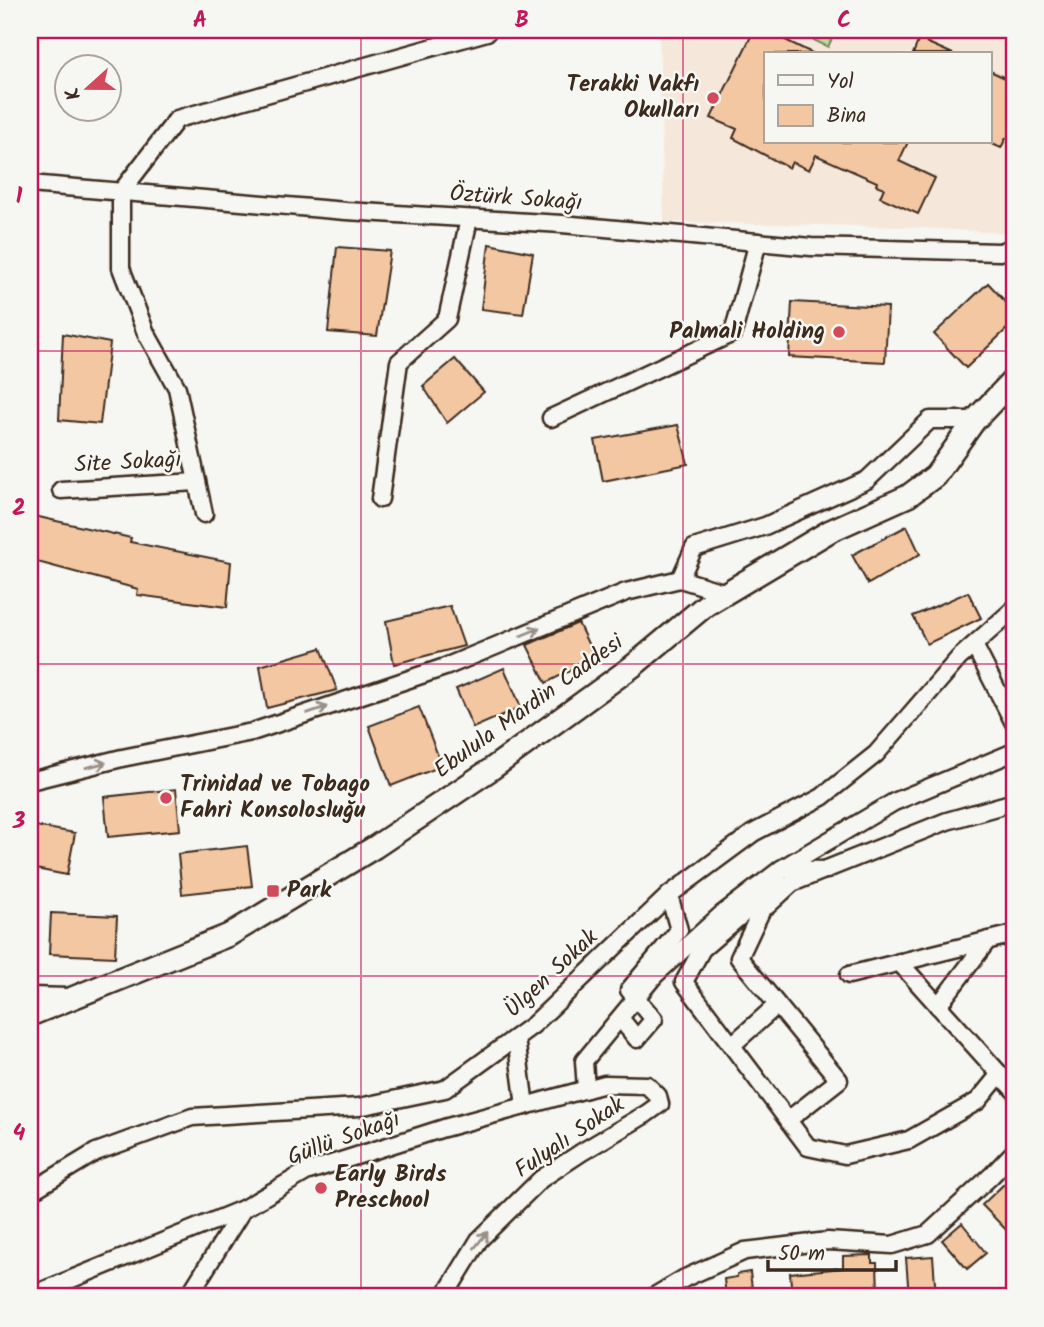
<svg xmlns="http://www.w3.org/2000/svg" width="1044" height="1327" viewBox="0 0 1044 1327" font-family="Kalam,sans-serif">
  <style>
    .built { fill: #f5e8da; fill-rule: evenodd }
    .green { fill: #b7de9a; stroke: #79845c; stroke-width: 2 }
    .building { fill: #f4c7a3; stroke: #3b2a1e; stroke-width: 2 }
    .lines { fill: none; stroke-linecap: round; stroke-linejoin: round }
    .minor-casing { stroke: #3b2a1e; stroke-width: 21 }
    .tertiary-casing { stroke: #3b2a1e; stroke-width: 26 }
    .minor { stroke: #f6f6f2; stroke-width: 16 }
    .tertiary { stroke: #f6f6f2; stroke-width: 21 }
    .oneway { stroke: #989088 }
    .grid { fill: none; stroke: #c2185b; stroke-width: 2; stroke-opacity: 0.55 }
    .poi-dot { fill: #d1495b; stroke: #f6f6f2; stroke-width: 2.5 }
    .labels { text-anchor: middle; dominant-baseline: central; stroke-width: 5; stroke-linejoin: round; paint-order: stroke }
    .poi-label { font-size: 23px; font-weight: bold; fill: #3b2a1e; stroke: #f6f6f2; text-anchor: start }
    .street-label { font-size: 23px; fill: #3b2a1e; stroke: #f6f6f2 }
    .neatline { fill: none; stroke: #c2185b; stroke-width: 2.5 }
    .grid-label { font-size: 23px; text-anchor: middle; font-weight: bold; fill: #c2185b }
  </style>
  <rect width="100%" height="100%" fill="#f6f6f2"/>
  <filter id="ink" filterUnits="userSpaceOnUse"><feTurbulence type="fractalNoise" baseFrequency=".0143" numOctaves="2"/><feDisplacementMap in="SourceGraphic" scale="14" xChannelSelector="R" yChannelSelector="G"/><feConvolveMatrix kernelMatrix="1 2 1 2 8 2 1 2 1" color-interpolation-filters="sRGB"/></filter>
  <g filter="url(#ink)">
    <path class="built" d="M659,30h355v199l-13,4 -93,-6 -244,-5zM766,54h224v88h-224z"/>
    <polygon class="green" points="793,30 836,30 828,47"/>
    <g class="building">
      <polygon points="754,30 765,30 814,54 766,54 766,142 908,142 899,161 935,178 918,214 880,197 884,188 876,185 877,182 816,155 809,170 792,162 789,168 733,138 737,129 711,118"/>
      <polygon points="919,39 953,54 913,54"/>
      <polygon points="990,71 1014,82 1014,141 1006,138 1001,148 990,143"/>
      <polygon points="489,244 533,253 523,314 481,309"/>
      <polygon points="337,247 390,251 377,336 328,332"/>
      <polygon points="988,283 1014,311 1014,322 966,368 934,334"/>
      <polygon points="792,302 888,307 885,362 789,357"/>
      <polygon points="63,334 110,343 100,424 59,420"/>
      <polygon points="455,359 484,392 447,423 423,386"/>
      <polygon points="678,425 688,464 603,481 595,440"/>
      <polygon points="30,515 131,538 130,542 231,562 227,607 137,595 138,589 30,560"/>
      <polygon points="907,526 920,554 868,584 852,555"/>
      <polygon points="968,592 981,618 927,644 913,616"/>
      <polygon points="450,606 464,646 394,664 386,621"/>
      <polygon points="578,623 595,658 546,683 527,645"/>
      <polygon points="321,648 337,690 267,708 260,666"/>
      <polygon points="504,668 521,707 473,728 456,689"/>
      <polygon points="419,707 442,766 391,786 369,726"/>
      <polygon points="176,789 180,830 108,837 104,797"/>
      <polygon points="30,825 75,833 67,875 30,868"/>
      <polygon points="247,846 252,886 182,894 178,854"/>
      <polygon points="51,913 117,916 115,957 49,954"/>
      <polygon points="1004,1184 1014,1194 1014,1238 982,1205"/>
      <polygon points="962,1223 986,1253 967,1269 942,1240"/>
      <polygon points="872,1255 872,1263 877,1263 878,1294 792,1297 790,1273 843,1268 843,1256"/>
      <polygon points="933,1256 936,1297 909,1297 906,1258"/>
      <polygon points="750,1272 753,1297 726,1297 724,1279 737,1277 737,1274"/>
    </g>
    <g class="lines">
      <g class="minor-casing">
        <g id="minor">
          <polyline points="30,184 346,211 562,224 811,247 1000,252 1014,247"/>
          <polyline points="551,418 733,333 758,242"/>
          <polyline points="61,490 197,482"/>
          <polyline points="380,499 399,362 447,319 469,219"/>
          <polyline points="204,514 177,388 146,333 121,268 121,192 177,119 487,32 487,30"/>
          <polyline points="680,579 694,548 765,526 867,480 930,420 975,420"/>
          <polyline points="974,645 1014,723"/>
          <polyline points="30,781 122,758 252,732 445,667 626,592 680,579 726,593"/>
          <polyline points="827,870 781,869 894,802 1014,752"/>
          <polyline points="765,895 702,949 684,982 808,1147 845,1155 909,1140 978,1101 1000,1074"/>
          <polyline points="767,906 792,883 947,821 1014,802"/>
          <polyline points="899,962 1014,1090"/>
          <polyline points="849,975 1014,934"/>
          <polyline points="30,996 69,997"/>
          <polyline points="938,1006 988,940"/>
          <polyline points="620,1018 637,1039 654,1019 629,990 679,930 669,895"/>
          <polyline points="516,1038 525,1106"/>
          <polyline points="732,1045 777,1005"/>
          <polyline points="586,1089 584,1061 655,975 722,914 781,869 739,958 839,1080 788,1120"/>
          <polyline points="30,1192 96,1152 192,1117 359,1107 445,1089 533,1025 669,895 753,833 822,797 876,754 959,658 1014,609"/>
          <polyline points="30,1296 243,1209"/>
          <polyline points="188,1297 243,1209 306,1172 444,1128 605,1084 647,1085 658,1096 660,1104 646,1114 582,1152 541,1179 479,1240 444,1297"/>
          <polyline points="653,1297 685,1278 745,1251 828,1241 892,1245 928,1234 991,1176 1014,1152"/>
        </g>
      </g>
      <g class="tertiary-casing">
        <polyline id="tertiary" points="30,1015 229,935 375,847 490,770 633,666 706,605 830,531 908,496 935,476 975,420 1014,379"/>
      </g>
      <use href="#minor" class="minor"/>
      <use href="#tertiary" class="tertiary"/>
    </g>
    <defs><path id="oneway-shaft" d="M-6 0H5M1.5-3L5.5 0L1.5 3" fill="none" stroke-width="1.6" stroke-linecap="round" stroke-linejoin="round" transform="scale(1.75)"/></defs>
    <g class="oneway">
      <use href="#oneway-shaft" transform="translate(530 632) rotate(-22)"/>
      <use href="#oneway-shaft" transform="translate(317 710) rotate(-19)"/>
      <use href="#oneway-shaft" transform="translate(96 765) rotate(-14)"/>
      <use href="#oneway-shaft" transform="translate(481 1240) rotate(-51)"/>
    </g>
  </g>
  <path class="grid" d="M361,30v1267M683,30v1267M30,351h984M30,664h984M30,976h984"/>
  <g class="poi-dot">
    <circle cx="713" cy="98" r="7"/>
    <circle cx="839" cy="332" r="7"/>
    <circle cx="166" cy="798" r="7"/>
    <rect x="266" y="884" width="14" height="14" rx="3.5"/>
    <circle cx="321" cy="1188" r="7"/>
  </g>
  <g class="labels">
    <g class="poi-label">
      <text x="699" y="85" text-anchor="end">Terakki Vakfı<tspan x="699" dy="26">Okulları</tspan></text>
      <text x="825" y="332" text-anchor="end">Palmali Holding</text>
      <text x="180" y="785">Trinidad ve Tobago<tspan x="180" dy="26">Fahri Konsolosluğu</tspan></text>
      <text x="287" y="891">Park</text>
      <text x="335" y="1175">Early Birds<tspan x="335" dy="26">Preschool</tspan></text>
    </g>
    <g class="street-label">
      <text transform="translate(516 199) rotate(4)">Öztürk Sokağı</text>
      <text transform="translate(128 463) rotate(-3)">Site Sokağı</text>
      <text transform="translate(529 707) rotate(-36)">Ebulula Mardin Caddesi</text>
      <text transform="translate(552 974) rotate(-43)">Ülgen Sokak</text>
      <text transform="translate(570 1138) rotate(-34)">Fulyalı Sokak</text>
      <text transform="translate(344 1139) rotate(-20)">Güllü Sokağı</text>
    </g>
  </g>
  <rect width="1044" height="1327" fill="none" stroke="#f6f6f2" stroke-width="77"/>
  <rect x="764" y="52" width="228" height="91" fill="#f6f6f2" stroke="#aba49d" stroke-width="2"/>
  <rect x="778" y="75" width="35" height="10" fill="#f6f6f2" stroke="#aba49d" stroke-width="2"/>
  <text x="827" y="88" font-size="21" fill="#3b2a1e">Yol</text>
  <rect x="778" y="105" width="35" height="21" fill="#f4c7a3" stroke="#aba49d" stroke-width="2"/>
  <text x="827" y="122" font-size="21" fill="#3b2a1e">Bina</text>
  <g transform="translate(88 88) rotate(249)"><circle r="33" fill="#f6f6f2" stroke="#aba49d" stroke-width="2"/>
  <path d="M0-5L12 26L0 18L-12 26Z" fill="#d1495b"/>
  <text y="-10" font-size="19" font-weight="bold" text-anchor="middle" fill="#3b2a1e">K</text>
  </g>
  <path d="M768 1260v10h128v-10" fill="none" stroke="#3b2a1e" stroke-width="3.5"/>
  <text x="778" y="1260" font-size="21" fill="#3b2a1e" stroke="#f6f6f2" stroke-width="5" paint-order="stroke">50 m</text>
  <rect x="38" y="38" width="968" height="1250" class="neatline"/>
  <g class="grid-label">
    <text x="200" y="27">A</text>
    <text x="522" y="27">B</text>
    <text x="844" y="27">C</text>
    <text x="19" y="203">1</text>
    <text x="19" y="515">2</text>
    <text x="19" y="828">3</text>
    <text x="19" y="1140">4</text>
  </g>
</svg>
